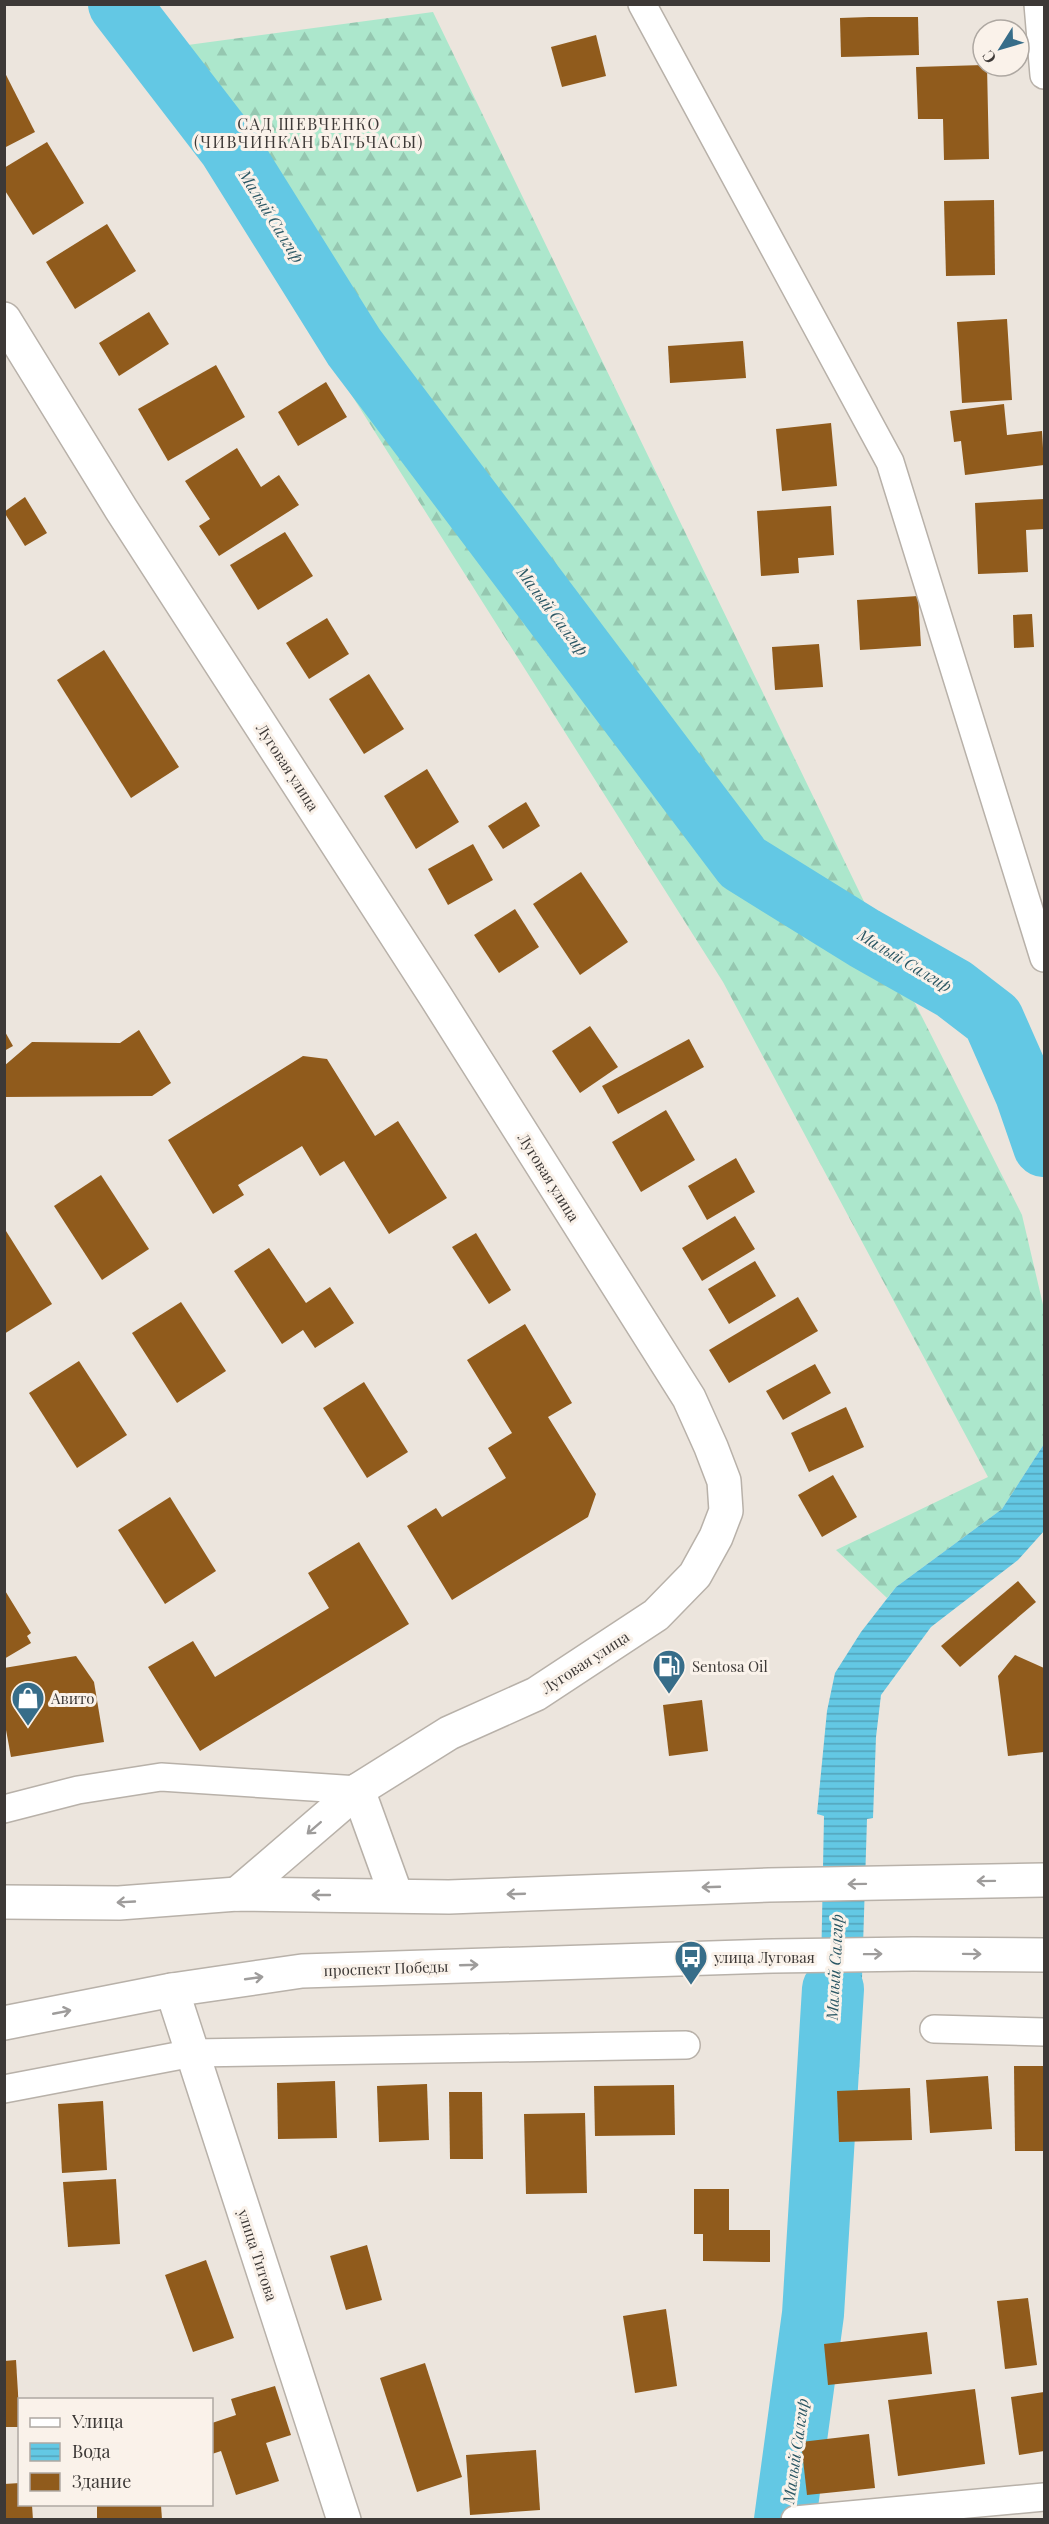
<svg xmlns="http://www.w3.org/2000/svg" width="1049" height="2524" viewBox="0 0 1049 2524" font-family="'Playfair Display',serif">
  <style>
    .forest { fill: url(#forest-firs) }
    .water { fill: url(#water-rules) }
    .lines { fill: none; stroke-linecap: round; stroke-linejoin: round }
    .river { stroke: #63c8e4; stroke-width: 62 }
    .building { fill: #905b1c }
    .minor-casing { stroke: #b8b1a9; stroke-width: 30 }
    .secondary-casing { stroke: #b8b1a9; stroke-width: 36 }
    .primary-casing { stroke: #b8b1a9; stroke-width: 36 }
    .minor { stroke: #fff; stroke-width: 27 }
    .secondary { stroke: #fff; stroke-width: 33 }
    .primary { stroke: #fff; stroke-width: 33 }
    .oneway { stroke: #9e9c9b }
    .labels { text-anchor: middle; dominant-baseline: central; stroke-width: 6; stroke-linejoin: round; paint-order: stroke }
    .street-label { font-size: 15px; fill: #3d3937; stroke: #faf2ea }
    .poi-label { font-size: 15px; fill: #3d3937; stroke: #faf2ea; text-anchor: start }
    .neighbourhood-label { font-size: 16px; letter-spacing: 1.5px; fill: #3d3937; stroke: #faf2ea }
    .water-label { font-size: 16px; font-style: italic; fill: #2b5764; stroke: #faf2ea }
  </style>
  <defs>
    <pattern id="forest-firs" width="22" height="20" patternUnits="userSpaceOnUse" patternTransform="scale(1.5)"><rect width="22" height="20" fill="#ace7cc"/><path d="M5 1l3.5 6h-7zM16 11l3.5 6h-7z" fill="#95c7b0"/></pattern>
    <pattern id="water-rules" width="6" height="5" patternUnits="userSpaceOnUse" patternTransform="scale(1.5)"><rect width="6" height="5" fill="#63c8e4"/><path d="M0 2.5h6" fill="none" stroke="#53a3ba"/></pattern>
  </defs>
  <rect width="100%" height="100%" fill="#ece5dd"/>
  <polygon class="forest" points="101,5 145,5 173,47 433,12 872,918 1022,1215 1044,1309 1044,1444 1002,1509 896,1587 887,1598 836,1550 988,1477 723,982 194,146"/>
  <polygon class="water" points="1044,1444 1044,1531 1018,1560 931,1627 881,1695 876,1737 873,1818 867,1819 859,2074 819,2074 824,1816 817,1814 827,1711 835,1673 861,1632 896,1587 1002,1509"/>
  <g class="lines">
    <g class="river">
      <polyline points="119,4 229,147 354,347 743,863 864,938 954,989 993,1019 1026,1094 1044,1146"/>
      <polyline points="785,2520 813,2314 833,1989"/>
    </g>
  </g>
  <g class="building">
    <polygon points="869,17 918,17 919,55 841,57 840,18"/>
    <polygon points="596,35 606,76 562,87 551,47"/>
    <polygon points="983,65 987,66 989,159 944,160 943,119 918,119 916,67"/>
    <polygon points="4,71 35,132 4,148"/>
    <polygon points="47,142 84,203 33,235 4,189 4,168"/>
    <polygon points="994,200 995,275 946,276 944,201"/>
    <polygon points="107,224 136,271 75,309 46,262"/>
    <polygon points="149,312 169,344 119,376 99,343"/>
    <polygon points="1007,319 1012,400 962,403 957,322"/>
    <polygon points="743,341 746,378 670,383 668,346"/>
    <polygon points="216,365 245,417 168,461 138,409"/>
    <polygon points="326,382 347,417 298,446 278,412"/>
    <polygon points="1004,404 1007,435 1042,431 1044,465 965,475 961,441 954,442 950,411"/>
    <polygon points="831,423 837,486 782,491 776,429"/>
    <polygon points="237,448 261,487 279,475 299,505 219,556 199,526 210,519 185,481"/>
    <polygon points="25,497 47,533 25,546 4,512"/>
    <polygon points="1044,499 1044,529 1026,530 1028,572 978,574 975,503"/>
    <polygon points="831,506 834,555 798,558 799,573 761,576 757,511"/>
    <polygon points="285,532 313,576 258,610 230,565"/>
    <polygon points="918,596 921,646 860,650 857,600"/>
    <polygon points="1032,614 1034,647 1014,648 1013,615"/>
    <polygon points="327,618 349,654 309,679 286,643"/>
    <polygon points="819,644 823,687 775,690 772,647"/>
    <polygon points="104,650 179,767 131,798 57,680"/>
    <polygon points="369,674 404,729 364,754 329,699"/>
    <polygon points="427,769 459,822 416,849 384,796"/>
    <polygon points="526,802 540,826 503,849 488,826"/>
    <polygon points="473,844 493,880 448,905 428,869"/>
    <polygon points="581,872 628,942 580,975 533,904"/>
    <polygon points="515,909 539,947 499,973 474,935"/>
    <polygon points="590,1026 618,1067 580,1093 552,1051"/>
    <polygon points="4,1030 13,1046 4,1051"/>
    <polygon points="139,1030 171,1083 152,1096 4,1097 4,1066 32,1042 120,1043"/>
    <polygon points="689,1039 704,1067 618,1114 602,1086"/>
    <polygon points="303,1056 327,1059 375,1136 398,1121 447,1198 389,1234 344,1161 320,1176 302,1146 238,1185 244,1195 213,1214 168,1140"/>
    <polygon points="666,1110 695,1160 641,1192 612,1142"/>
    <polygon points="736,1158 755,1192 707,1220 688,1186"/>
    <polygon points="101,1175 149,1249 102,1280 54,1206"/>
    <polygon points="735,1216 755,1249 702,1281 682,1248"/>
    <polygon points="6,1231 52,1304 4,1334 4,1232"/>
    <polygon points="476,1233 511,1290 489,1304 452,1247"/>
    <polygon points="269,1248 306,1303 330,1287 354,1323 315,1348 303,1330 282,1344 234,1271"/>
    <polygon points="755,1261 776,1296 729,1324 708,1289"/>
    <polygon points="798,1297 818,1331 729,1383 709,1350"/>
    <polygon points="181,1302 226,1371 177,1403 132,1333"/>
    <polygon points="525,1324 572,1403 548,1417 596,1494 588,1517 452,1600 407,1526 436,1508 442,1517 506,1478 488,1448 512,1433 467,1360"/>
    <polygon points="79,1361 127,1435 77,1468 29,1393"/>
    <polygon points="815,1364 831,1393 783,1420 766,1391"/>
    <polygon points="364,1382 408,1452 367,1478 323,1408"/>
    <polygon points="846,1407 864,1447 809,1472 791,1433"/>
    <polygon points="833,1475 857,1517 822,1537 798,1495"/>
    <polygon points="170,1497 216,1571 165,1604 118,1530"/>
    <polygon points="359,1542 409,1624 200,1751 148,1667 193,1641 215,1677 329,1608 308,1573"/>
    <polygon points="1018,1581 1036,1602 960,1667 941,1646"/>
    <polygon points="4,1589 31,1633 27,1636 31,1643 4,1659"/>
    <polygon points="1015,1655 1044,1668 1044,1752 1008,1756 998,1676"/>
    <polygon points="76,1656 94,1682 104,1742 11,1757 4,1719 4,1668"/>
    <polygon points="702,1700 708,1751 669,1756 663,1705"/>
    <polygon points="1014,2066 1044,2066 1044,2151 1015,2151"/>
    <polygon points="988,2076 992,2129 930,2133 926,2080"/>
    <polygon points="335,2081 337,2138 278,2139 277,2083"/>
    <polygon points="427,2084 429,2140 379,2142 377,2086"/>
    <polygon points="674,2085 675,2135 595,2136 594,2086"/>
    <polygon points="910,2088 912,2140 839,2142 837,2091"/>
    <polygon points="449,2092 482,2092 483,2159 450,2159"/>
    <polygon points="103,2101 107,2170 62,2173 58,2104"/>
    <polygon points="585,2113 587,2193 526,2194 524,2114"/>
    <polygon points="116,2179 120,2244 68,2247 63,2182"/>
    <polygon points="694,2189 729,2189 729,2230 770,2230 770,2262 703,2261 703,2234 694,2234"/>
    <polygon points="367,2245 382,2300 346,2310 330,2256"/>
    <polygon points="206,2260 234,2338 193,2352 165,2275"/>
    <polygon points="1028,2298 1037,2365 1005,2369 997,2301"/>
    <polygon points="666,2309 677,2386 635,2393 623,2316"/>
    <polygon points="927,2332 932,2374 828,2385 824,2344"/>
    <polygon points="16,2360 20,2427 4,2427 4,2361"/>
    <polygon points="425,2363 462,2477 417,2492 380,2378"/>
    <polygon points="275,2386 291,2435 266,2443 279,2481 236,2495 221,2451 212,2454 212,2423 236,2415 231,2399"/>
    <polygon points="975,2389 985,2464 898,2476 888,2400"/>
    <polygon points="1044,2392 1044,2451 1019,2455 1011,2397"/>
    <polygon points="869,2434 875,2488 807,2495 801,2442"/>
    <polygon points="536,2450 540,2510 470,2515 466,2455"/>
    <polygon points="20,2483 20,2505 32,2505 33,2520 4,2520 4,2484"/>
    <polygon points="97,2505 161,2505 162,2520 97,2520"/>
  </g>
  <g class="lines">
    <g class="minor-casing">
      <g id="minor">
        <polyline points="642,4 890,462 1044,958"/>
        <polyline points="1038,4 1044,75"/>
        <polyline points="4,1809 78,1790 161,1777 358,1790"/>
        <polyline points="934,2029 1044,2032"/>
        <polyline points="4,2089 193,2053 686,2045"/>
        <polyline points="795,2520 1044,2497"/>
      </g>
    </g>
    <g class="secondary-casing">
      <g id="secondary">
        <polyline points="4,319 121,509 436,997 689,1398 711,1447 724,1481 726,1511 716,1537 695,1575 656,1615 536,1694 449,1733 358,1790 237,1894"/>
        <polyline points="358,1790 396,1895"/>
        <polyline points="172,1990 344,2520"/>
      </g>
    </g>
    <g class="primary-casing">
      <g id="primary">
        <polyline points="4,1902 119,1903 237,1894 449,1897 769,1885 1044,1880"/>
        <polyline points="4,2023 172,1990 302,1971 773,1956 913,1954 1044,1955"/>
      </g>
    </g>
    <use href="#minor" class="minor"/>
    <use href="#secondary" class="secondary"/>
    <use href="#primary" class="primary"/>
  </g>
  <defs><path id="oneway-shaft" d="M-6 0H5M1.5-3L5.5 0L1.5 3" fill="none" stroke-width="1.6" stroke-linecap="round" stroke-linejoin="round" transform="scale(1.5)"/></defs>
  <g class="oneway">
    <use href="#oneway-shaft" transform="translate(314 1828) rotate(139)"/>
    <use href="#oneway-shaft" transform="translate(986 1881) rotate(179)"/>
    <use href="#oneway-shaft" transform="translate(857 1884) rotate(179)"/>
    <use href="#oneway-shaft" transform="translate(711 1887) rotate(178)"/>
    <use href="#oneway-shaft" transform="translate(516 1894) rotate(178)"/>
    <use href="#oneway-shaft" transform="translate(321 1895) rotate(-180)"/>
    <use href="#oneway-shaft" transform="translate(126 1902) rotate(177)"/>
    <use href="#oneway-shaft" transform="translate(873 1954) rotate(-1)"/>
    <use href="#oneway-shaft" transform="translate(972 1954) rotate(1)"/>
    <use href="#oneway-shaft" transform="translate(469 1965) rotate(-2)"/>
    <use href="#oneway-shaft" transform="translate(254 1978) rotate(-8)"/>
    <use href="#oneway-shaft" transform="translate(62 2012) rotate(-11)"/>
  </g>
  <defs>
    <g id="fuel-pin" transform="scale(1.725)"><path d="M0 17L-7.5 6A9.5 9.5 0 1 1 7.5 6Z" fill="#376d89" stroke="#faf2ea"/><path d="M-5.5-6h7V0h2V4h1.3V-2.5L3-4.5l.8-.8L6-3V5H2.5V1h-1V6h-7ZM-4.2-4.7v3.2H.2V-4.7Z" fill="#fff"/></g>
    <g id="shop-pin" transform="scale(1.725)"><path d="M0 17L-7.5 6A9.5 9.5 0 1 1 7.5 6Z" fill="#376d89" stroke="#faf2ea"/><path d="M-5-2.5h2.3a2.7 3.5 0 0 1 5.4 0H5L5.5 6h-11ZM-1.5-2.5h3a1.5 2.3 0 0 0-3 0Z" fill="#fff"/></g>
    <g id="bus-pin" transform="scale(1.725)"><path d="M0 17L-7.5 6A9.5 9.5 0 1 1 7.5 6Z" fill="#376d89" stroke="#faf2ea"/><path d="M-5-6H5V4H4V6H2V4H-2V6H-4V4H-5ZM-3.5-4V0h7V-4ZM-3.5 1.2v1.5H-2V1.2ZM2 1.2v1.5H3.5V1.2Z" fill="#fff"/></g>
  </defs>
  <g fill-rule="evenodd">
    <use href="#fuel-pin" x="669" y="1666"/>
    <use href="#shop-pin" x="28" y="1698"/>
    <use href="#bus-pin" x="691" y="1957"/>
  </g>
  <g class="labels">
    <g class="street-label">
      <text transform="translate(288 767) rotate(57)">Луговая улица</text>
      <text transform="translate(549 1177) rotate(58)">Луговая улица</text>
      <text transform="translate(585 1662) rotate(-33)">Луговая улица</text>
      <text transform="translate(386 1968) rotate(-2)">проспект Победы</text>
      <text transform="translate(258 2255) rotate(72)">улица Титова</text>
    </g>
    <g class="poi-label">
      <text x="692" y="1666">Sentosa Oil</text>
      <text x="51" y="1698">Авито</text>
      <text x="714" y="1957">улица Луговая</text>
    </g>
    <g class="neighbourhood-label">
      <text x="309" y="123">САД ШЕВЧЕНКО<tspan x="309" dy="18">(ЧИВЧИНКАН БАГЪЧАСЫ)</tspan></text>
    </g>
    <g class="water-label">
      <text transform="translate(272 216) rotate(58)">Малый Салгир</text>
      <text transform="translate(553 611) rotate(53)">Малый Салгир</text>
      <text transform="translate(905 960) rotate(31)">Малый Салгир</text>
      <text transform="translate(834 1967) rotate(-87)">Малый Салгир</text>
      <text transform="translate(795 2451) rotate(-82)">Малый Салгир</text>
    </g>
  </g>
  <rect width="1049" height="2524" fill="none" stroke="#3d3937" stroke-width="12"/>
  <rect x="18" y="2398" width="195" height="108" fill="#faf2ea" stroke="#aea8a2" stroke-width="1.5"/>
  <rect x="30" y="2418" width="30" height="9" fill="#ffffff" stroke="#aea8a2" stroke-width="1.5"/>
  <text x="72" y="2428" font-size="18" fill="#3d3937">Улица</text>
  <rect x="30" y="2443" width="30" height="18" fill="url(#water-rules)" stroke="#aea8a2" stroke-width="1.5"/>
  <text x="72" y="2458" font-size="18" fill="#3d3937">Вода</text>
  <rect x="30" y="2473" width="30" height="18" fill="#905b1c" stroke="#aea8a2" stroke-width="1.5"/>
  <text x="72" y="2488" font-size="18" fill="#3d3937">Здание</text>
  <g transform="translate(1001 48) rotate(233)"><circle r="28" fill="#faf2ea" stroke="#aea8a2" stroke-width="1.5"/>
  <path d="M0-4.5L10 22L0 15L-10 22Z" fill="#376d89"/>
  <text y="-9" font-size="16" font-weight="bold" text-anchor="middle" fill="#3d3937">С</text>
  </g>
</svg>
